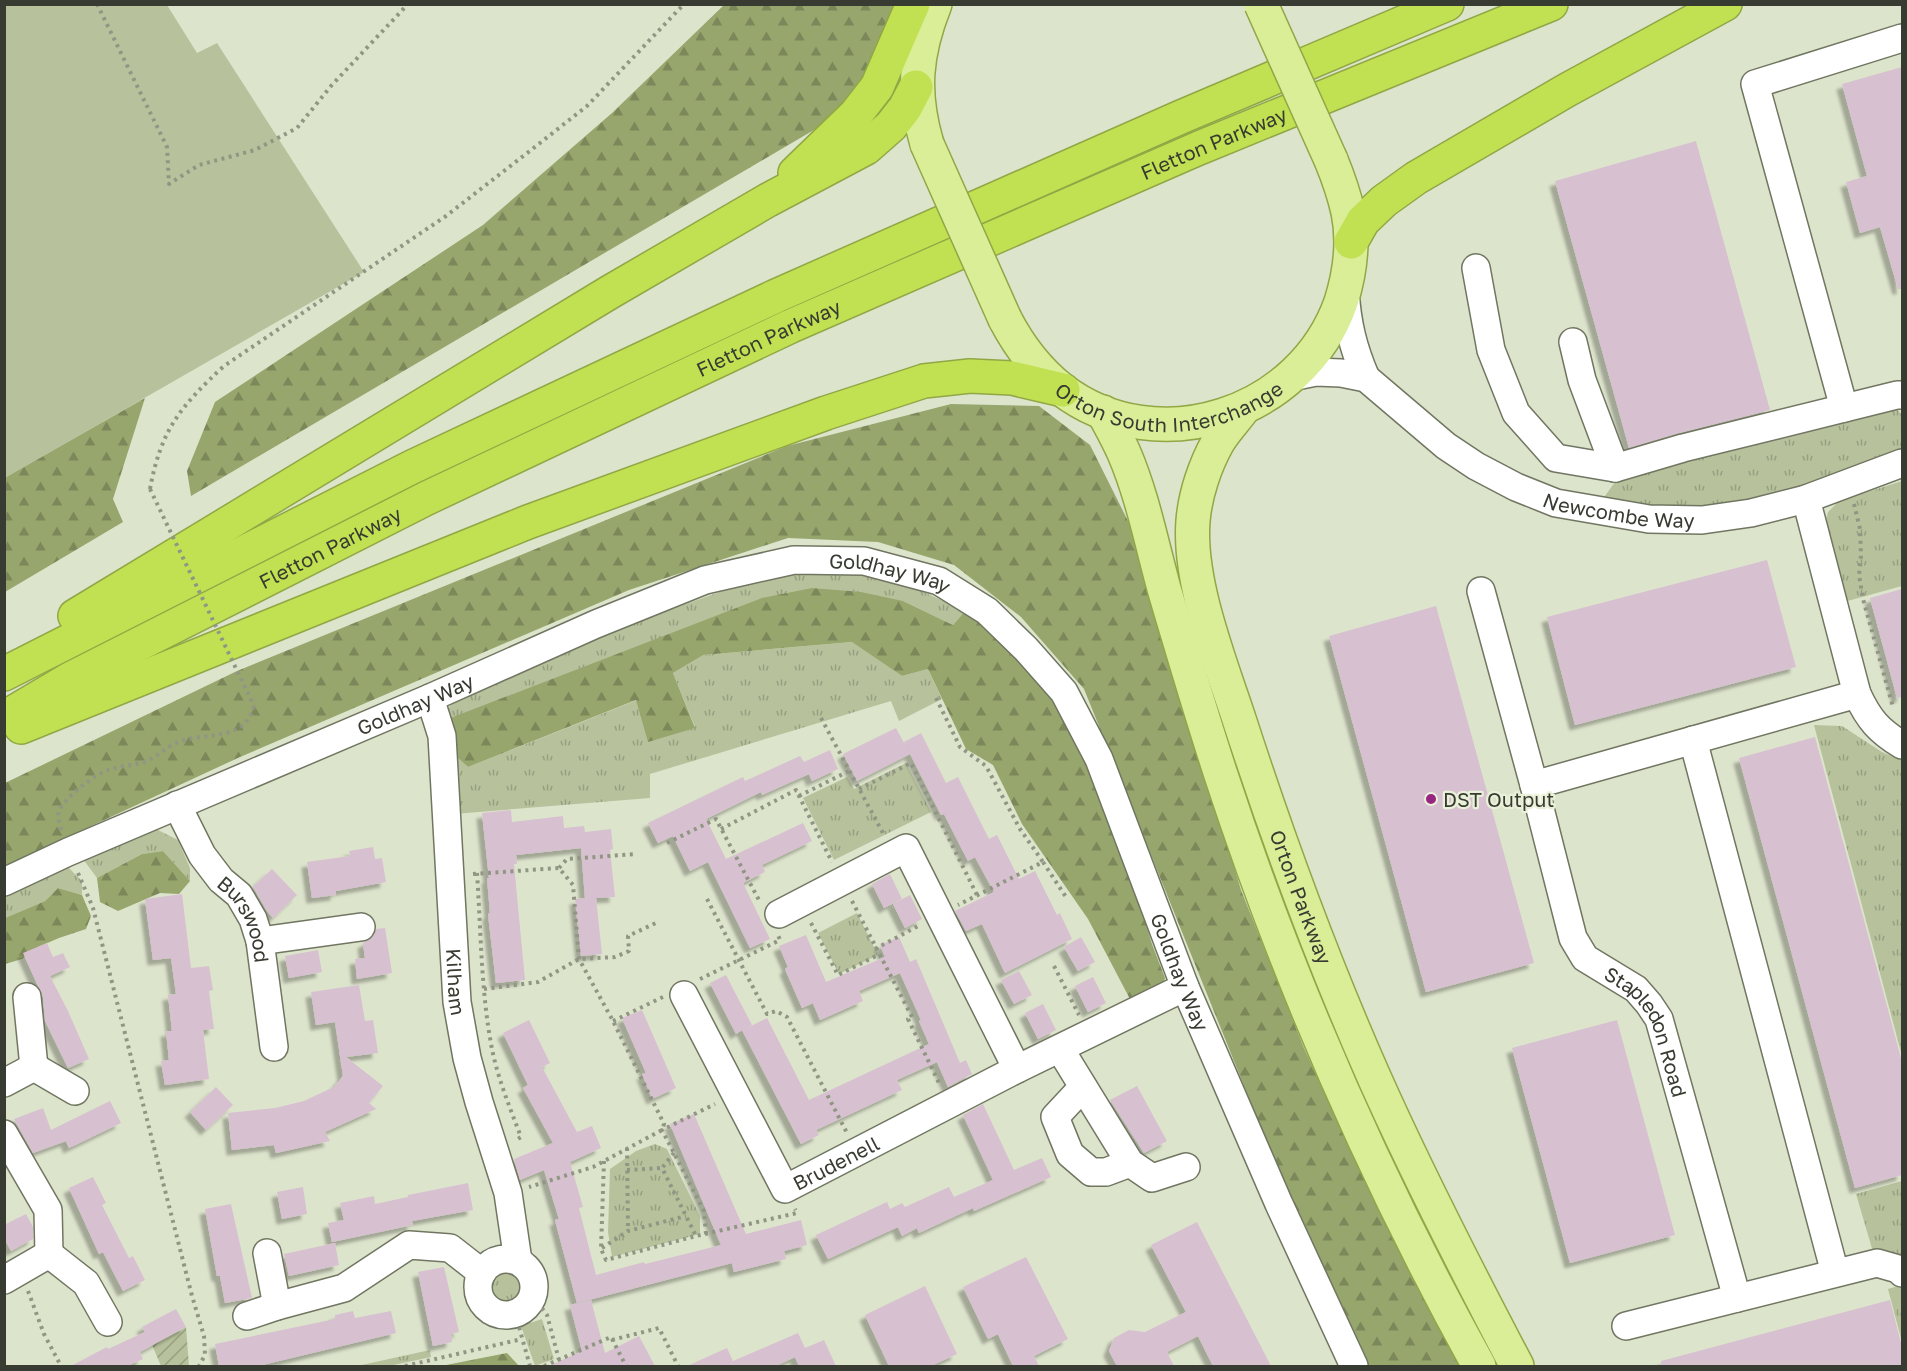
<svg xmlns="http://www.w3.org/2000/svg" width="1907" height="1371" viewBox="0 0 1907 1371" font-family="'Golos Text',sans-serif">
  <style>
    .grass { fill: url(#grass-tufts) }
    .forest { fill: url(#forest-firs) }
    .park { fill: #b7c29c }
    .garden { fill: url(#garden-furrows) }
    .building { fill: #d7c1d0; filter: url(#shadow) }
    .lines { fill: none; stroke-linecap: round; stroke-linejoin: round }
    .minor-casing { stroke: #707661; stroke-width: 30 }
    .major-casing { stroke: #91a746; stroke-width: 36 }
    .highway-casing { stroke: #91a746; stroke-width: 36 }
    .path { stroke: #919684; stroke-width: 4; stroke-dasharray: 3 4.5; stroke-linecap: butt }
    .minor { stroke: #fff; stroke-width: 27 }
    .major { stroke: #daed97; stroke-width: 33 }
    .highway { stroke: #c1e152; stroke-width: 33 }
    .major-bridge-casing { stroke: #91a746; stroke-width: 36; stroke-linecap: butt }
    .path-bridge { stroke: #919684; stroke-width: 4; stroke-dasharray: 3 4.5; stroke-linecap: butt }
    .major-bridge { stroke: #daed97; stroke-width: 33 }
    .poi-dot { fill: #992582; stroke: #eaf1d9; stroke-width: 2 }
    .labels { text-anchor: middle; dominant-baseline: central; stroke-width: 4.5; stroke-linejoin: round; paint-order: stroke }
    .street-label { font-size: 20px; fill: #383b31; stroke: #eaf1d9 }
    .poi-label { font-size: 20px; fill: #383b31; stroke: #eaf1d9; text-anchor: start }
  </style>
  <defs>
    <pattern id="grass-tufts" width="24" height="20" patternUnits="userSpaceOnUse" patternTransform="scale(1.5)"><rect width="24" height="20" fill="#b7c29c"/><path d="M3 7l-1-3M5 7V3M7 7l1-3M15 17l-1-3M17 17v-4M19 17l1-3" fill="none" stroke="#969f80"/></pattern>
    <pattern id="forest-firs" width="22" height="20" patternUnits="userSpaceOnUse" patternTransform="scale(1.5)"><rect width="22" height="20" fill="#97a66d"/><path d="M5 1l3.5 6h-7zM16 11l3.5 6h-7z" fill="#7c885a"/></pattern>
    <pattern id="garden-furrows" width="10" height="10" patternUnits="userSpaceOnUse" patternTransform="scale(1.5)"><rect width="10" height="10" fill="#b7c29c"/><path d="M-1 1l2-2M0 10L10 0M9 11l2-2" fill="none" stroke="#969f80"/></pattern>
    <filter id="shadow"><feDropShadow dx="-5.5" dy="5.5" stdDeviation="1.5" flood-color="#0004"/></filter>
  </defs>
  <rect width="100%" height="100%" fill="#dde4cc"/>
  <g class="grass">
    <path d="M1896,408l6,7v38c-73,25 -148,54 -227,56 -24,0 -50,-6 -73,-9l13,-18 224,-63z"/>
    <polygon points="1902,481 1902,586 1844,602 1823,531 1828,512 1839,501"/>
    <polygon points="811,570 867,575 904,583 965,611 953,625 903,601 448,719 449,707 460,697 610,631 765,576"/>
    <polygon points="853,642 902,676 928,669 942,699 899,721 891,701 650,774 650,798 454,814 450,751 468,767 637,700 695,727 673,673 702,655"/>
    <polygon points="1814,725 1842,726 1882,752 1901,760 1902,1056"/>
    <polygon points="906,763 931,812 834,860 803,798 847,777 854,789"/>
    <polygon points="156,829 178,840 190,868 190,881 163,851 142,854 97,878 83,859"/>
    <polygon points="68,867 82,881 82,895 58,888 45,901 5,918 5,896"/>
    <polygon points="857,913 878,955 839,974 818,933"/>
    <polygon points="655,1144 667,1149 700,1216 700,1234 612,1257 608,1232 610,1169 636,1151"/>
    <polygon points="1902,1181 1902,1259 1873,1252 1856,1194"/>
    <circle cx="506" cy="1285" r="18"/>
    <polygon points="1902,1285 1902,1342 1888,1289"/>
    <polygon points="542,1319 554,1359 535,1366 521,1326"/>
    <polygon points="430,1350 431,1357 389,1366 357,1366"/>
  </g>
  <g class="forest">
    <polygon points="724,5 895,5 870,97 191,496 187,471 215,402 483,225 612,113"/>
    <polygon points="145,398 113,499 123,522 5,592 4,478"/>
    <polygon points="951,404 1039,406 1090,445 1133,531 1241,890 1304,1048 1362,1174 1470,1366 1357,1366 1084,689 1021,617 954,565 878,542 788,538 629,590 240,757 5,866 5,783 237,671 787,446"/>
    <polygon points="812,588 861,592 903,601 953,625 965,611 1006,645 1040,681 1064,721 1091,772 1120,840 1152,944 1165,978 1162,988 1131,1001 1088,919 1022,824 993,765 966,749 928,669 902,676 852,642 703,655 673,673 695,728 648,742 636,700 468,767 450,751 448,719 762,598"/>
    <polygon points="163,851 190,881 179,894 160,893 118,911 100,902 97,878 142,854"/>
    <polygon points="58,888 82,895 91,916 86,929 59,938 38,947 22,959 5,964 5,918 45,901"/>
    <polygon points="507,1353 519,1366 441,1366"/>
  </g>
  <polygon class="park" points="5,4 167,5 197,53 217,43 364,272 5,478"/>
  <polygon class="garden" points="186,1327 189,1366 161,1366 152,1345"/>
  <g class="building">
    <polygon points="1902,67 1902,289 1898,289 1880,227 1860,233 1846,182 1867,176 1842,84"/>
    <polygon points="1696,141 1770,410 1679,433 1629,448 1555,181"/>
    <polygon points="1767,560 1796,667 1575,725 1547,617"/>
    <polygon points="1902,589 1902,697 1897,698 1870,598"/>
    <polygon points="1436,606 1534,963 1426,992 1329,636"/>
    <polygon points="896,728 910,754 857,781 843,754"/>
    <polygon points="921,733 946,783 958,777 989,839 997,835 1019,879 1035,871 1057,915 1060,913 1072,939 1005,973 982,924 966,931 955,911 994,892 975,857 968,861 944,814 941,815 904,742"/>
    <polygon points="1815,737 1902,1062 1902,1175 1855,1188 1739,758"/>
    <polygon points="830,750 838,769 812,781 809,774 762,795 761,792 706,819 726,859 803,823 812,841 762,865 765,872 743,883 770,939 750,948 708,862 690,871 673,836 658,843 648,823 743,777 745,781 800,756 804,762"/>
    <polygon points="511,810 512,822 563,816 564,828 584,826 585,832 611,829 613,849 610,850 615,897 596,898 602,954 581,956 575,899 585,898 581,848 516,855 517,864 514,864 525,980 496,983 488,914 490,913 487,878 489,878 482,813"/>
    <polygon points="373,847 375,859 382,858 386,882 336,891 336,895 312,898 307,862 350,856 349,851"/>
    <polygon points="272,869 297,895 273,918 267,911 253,887"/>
    <polygon points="890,874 902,899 884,908 872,884"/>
    <polygon points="182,894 191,968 209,966 213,990 209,991 214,1029 203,1030 209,1079 165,1085 161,1061 169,1060 166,1031 172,1031 168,995 176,994 171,958 153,960 145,899"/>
    <polygon points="910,895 922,919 905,928 893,904"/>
    <polygon points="385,928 392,973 357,979 355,959 365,958 363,943 371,939 376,929"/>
    <polygon points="806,935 826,982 885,957 880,945 899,937 910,962 916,959 960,1063 966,1060 972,1074 948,1087 937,1062 897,1080 902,1090 816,1130 819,1135 801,1144 742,1030 736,1034 710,983 726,975 752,1025 747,1028 767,1018 809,1100 929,1044 919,1021 921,1020 900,973 859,991 863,1001 820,1020 813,1003 802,1008 785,969 788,967 779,946"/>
    <polygon points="1081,937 1095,962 1078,971 1064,947"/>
    <polygon points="47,943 53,957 63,953 70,967 50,976 68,1011 89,1059 68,1068 45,1021 43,997 23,953"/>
    <polygon points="318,950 322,972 289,978 285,956"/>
    <polygon points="1019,971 1032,995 1014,1004 1001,980"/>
    <polygon points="1093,977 1106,1003 1088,1012 1075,986"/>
    <polygon points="359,985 365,1021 373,1020 378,1053 346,1057 383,1086 369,1103 376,1109 325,1132 330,1141 276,1153 274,1145 232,1150 228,1113 275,1108 304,1101 334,1087 343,1076 335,1022 316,1025 311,992"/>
    <polygon points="1043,1004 1056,1030 1038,1039 1025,1013"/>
    <polygon points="642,1010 676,1088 652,1099 642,1074 646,1073 622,1018"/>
    <polygon points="529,1020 550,1063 542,1067 577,1132 592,1126 601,1148 570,1162 583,1207 579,1208 596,1275 644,1262 645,1264 721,1245 670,1124 694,1114 746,1234 801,1220 807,1245 784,1251 786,1259 734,1272 732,1263 577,1303 555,1220 559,1219 544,1170 520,1180 514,1159 553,1143 523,1088 528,1085 503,1033"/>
    <polygon points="1617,1020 1675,1235 1570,1263 1512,1048"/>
    <polygon points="1137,1086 1167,1141 1144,1153 1110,1100"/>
    <polygon points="216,1087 233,1105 206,1130 190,1112"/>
    <polygon points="110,1101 121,1123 69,1148 66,1141 33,1153 14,1119 43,1108 51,1130"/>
    <polygon points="983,1104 1014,1170 1042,1158 1051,1177 974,1211 973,1208 919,1233 917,1228 902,1236 898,1227 828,1259 816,1235 887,1202 890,1209 902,1203 905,1207 949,1187 954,1197 993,1180 963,1115"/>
    <polygon points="93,1177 106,1203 102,1205 129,1258 133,1256 145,1280 123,1291 103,1252 99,1254 69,1188"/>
    <polygon points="468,1183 473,1210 412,1221 413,1225 332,1242 328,1223 344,1220 340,1203 374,1196 375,1204 408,1197 408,1195"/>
    <polygon points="303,1187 307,1214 282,1219 277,1192"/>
    <polygon points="231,1204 252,1298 225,1303 220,1276 217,1276 205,1209"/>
    <polygon points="26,1214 33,1227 33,1239 11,1251 4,1238 4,1225"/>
    <polygon points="1197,1222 1271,1366 1213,1366 1198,1336 1167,1352 1174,1366 1117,1366 1109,1351 1114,1338 1129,1330 1145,1332 1186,1312 1151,1245"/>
    <polygon points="335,1243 339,1265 289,1276 284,1254"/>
    <polygon points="1026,1257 1068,1339 1034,1356 1039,1366 1013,1366 998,1334 988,1339 963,1287"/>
    <polygon points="444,1267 459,1332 451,1334 452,1342 433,1346 418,1272"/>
    <polygon points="925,1286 957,1354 931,1366 889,1366 865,1315"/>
    <polygon points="591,1300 605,1353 639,1336 655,1366 549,1366 582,1351 570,1305"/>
    <polygon points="1890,1300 1902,1347 1902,1366 1661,1366 1661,1361"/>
    <polygon points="176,1309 186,1327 140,1352 143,1359 127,1366 71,1366 107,1347 108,1349 145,1332 142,1327"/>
    <polygon points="353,1311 355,1318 391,1311 396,1333 258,1366 219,1366 215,1344 335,1319 335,1315"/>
    <polygon points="798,1333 805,1348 824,1340 836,1366 799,1366 795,1357 776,1366 687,1366 727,1348 733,1361"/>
  </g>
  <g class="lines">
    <g class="minor-casing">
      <g id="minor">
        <polyline points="1476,268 1491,350 1516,413 1556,458 1615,468 1683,448 1897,395 1902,395"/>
        <path d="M1345,290c2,33 8,58 21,88"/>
        <polyline points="1573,342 1582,380 1615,468"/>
        <path id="s1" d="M1291,377l25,-5 25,1 25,5 80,68 30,20 40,21 40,16 93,16 53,1 49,-7 55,-14 96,-36"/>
        <polyline points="1844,408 1755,84 1902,38"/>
        <path d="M1806,499l51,195c12,26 22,37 45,51"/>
        <path id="s2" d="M1481,591l53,194 39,153 12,20 51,31 13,15 10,15 78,279"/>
        <path id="s3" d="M430,698l12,38 15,266 10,56 12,44 29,91 10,68"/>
        <polyline points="1693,740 1835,1273"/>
        <polyline points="1534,785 1857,694"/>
        <path id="s4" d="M177,805l25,50 19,25 18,15 14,24 7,22 14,106"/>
        <path id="s5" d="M4,882l64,-30 362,-154 166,-74 109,-44 89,-20 70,1 75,20 48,30 39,38 38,43 35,67 86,228 94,217 75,162"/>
        <polyline points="779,914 906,848 1017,1069"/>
        <polyline points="260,941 361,927"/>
        <path id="s6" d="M684,995l101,194 232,-120 168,-82"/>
        <polyline points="27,997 34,1067"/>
        <polyline points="1060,1049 1130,1163 1152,1178 1186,1167"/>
        <polyline points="4,1083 34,1067 75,1091"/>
        <polyline points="1083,1087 1055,1117 1070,1154 1091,1172 1106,1172 1130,1163"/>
        <polyline points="4,1134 48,1210 49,1254"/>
        <circle cx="506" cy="1287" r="28"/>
        <polyline points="4,1280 49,1254 86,1283 108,1322"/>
        <polyline points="277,1306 344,1288 409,1245 450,1248 482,1273"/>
        <polyline points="247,1316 277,1306 267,1253"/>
        <polyline points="1626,1326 1877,1263 1898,1269 1902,1273"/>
      </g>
    </g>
    <g class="major-casing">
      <g id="major">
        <path d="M927,144c-15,-51 -12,-90 8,-140"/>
        <path id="s7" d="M1005,319c14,27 31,50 56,70 97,74 241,25 280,-87 9,-29 13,-61 7,-90 -4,-18 -10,-35 -17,-52"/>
        <path id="s8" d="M1243,409c-8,11 -18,21 -25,33 -13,23 -23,53 -25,79 -5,61 28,143 47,201 39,120 83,240 134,355 44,99 93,194 143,289"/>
        <path d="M1103,412c7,13 15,27 21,41 19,44 28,93 41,139 18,61 36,122 56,183 67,204 154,403 258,591"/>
      </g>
    </g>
    <g class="highway-casing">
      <g id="highway">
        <polyline points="795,173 856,114 877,87 913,4"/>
        <polyline points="1351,242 1363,221 1384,201 1416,178 1567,90 1725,4"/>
        <polyline points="75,616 610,292 768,200 866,148 891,126 905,108 916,87"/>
        <polyline points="4,674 412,467 776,296 1181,117 1447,4"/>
        <path id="s9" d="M4,718l66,-39 357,-181 364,-172 408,-178 352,-144"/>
        <polyline points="21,727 528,522 826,413 924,381 970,376 1012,378 1063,390"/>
      </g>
    </g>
    <g class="path">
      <polyline points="97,4 167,147 169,184 199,165 255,150 297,128 331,86 408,4"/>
      <path d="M150,489c11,-60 31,-83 74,-123l222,-150 85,-66 56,-44 97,-102"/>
      <polyline points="1854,504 1860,529 1861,556 1859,575 1863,599 1893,707"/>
      <polyline points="936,698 960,747 986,766 1020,829 1043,862 958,905"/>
      <polyline points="821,718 884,835"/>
      <polyline points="859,789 911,763 977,895"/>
      <polyline points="799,796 849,771"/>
      <polyline points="721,829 796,790 832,862"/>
      <path d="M61,830c-1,-6 -4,-13 -2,-19 4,-12 36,-37 49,-41 11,-4 24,-4 36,-8 12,-4 21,-14 32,-19 27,-12 69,0 78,-37"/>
      <polyline points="667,843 716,819 760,902"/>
      <polyline points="1043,862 1066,897"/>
      <polyline points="559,868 567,859 637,854"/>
      <polyline points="78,873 93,908 192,1296 204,1336 205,1355 199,1366"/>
      <path d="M477,873c4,58 4,120 15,176 6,30 18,59 29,88l-6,4"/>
      <polyline points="473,874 559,868 573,885 579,959 613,1021 664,1124 662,1130 593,1167 529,1187"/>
      <polyline points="707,899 767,1014 776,1011 787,1017 847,1133"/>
      <polyline points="852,901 912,1017 908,1019 940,1085"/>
      <polyline points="811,923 838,975 878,955"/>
      <polyline points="875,949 920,925"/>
      <polyline points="1054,966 1079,1015"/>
      <polyline points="700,979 780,940 778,935"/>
      <polyline points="484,989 538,982 579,959 615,957 629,951 628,936 658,922"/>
      <polyline points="613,1021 663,997"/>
      <polyline points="627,1148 628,1231"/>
      <polyline points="674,1153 662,1168 696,1236"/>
      <polyline points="604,1161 601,1249 606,1260 696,1236 797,1213 795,1209"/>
      <polyline points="627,1170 662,1168"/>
      <polyline points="706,1234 704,1211 662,1130 715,1104"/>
      <polyline points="602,1248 628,1231 686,1216"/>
      <polyline points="28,1291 44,1334 61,1366"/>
      <polyline points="533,1296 547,1315 559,1360"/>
      <polyline points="515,1313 530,1366"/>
      <polyline points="612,1340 659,1328 678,1366"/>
      <polyline points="405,1366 522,1339"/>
      <polyline points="544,1366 611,1337 626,1366"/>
    </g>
    <use href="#minor" class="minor"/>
    <use href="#major" class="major"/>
    <use href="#highway" class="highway"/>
    <g class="major-bridge-casing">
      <g id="major-bridge">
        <polyline points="1261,4 1331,160"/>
        <polyline points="927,144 1005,319"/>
      </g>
    </g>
    <polyline class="path-bridge" points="150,489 254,706"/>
    <use href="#major-bridge" class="major-bridge"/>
  </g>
  <circle class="poi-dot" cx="1431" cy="799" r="6"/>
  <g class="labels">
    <g class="street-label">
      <text stroke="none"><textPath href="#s9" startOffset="1340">Fletton Parkway</textPath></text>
      <text stroke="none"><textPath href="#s9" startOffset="854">Fletton Parkway</textPath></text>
      <text stroke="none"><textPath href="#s7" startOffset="206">Orton South Interchange</textPath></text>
      <text stroke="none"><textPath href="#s1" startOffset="369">Newcombe Way</textPath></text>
      <text stroke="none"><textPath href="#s9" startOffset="368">Fletton Parkway</textPath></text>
      <text stroke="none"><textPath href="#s5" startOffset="952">Goldhay Way</textPath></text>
      <text stroke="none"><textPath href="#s5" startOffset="448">Goldhay Way</textPath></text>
      <text stroke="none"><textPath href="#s8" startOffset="518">Orton Parkway</textPath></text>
      <text stroke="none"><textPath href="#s4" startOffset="135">Burswood</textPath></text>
      <text stroke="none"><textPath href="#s5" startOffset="1474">Goldhay Way</textPath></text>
      <text stroke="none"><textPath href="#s3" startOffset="286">Kilham</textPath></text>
      <text stroke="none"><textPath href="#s2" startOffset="484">Stapledon Road</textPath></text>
      <text stroke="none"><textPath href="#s6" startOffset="276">Brudenell</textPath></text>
    </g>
    <g class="poi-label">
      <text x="1443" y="799">DST Output</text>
    </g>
  </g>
  <rect width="1907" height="1371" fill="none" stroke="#383b31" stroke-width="12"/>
</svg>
